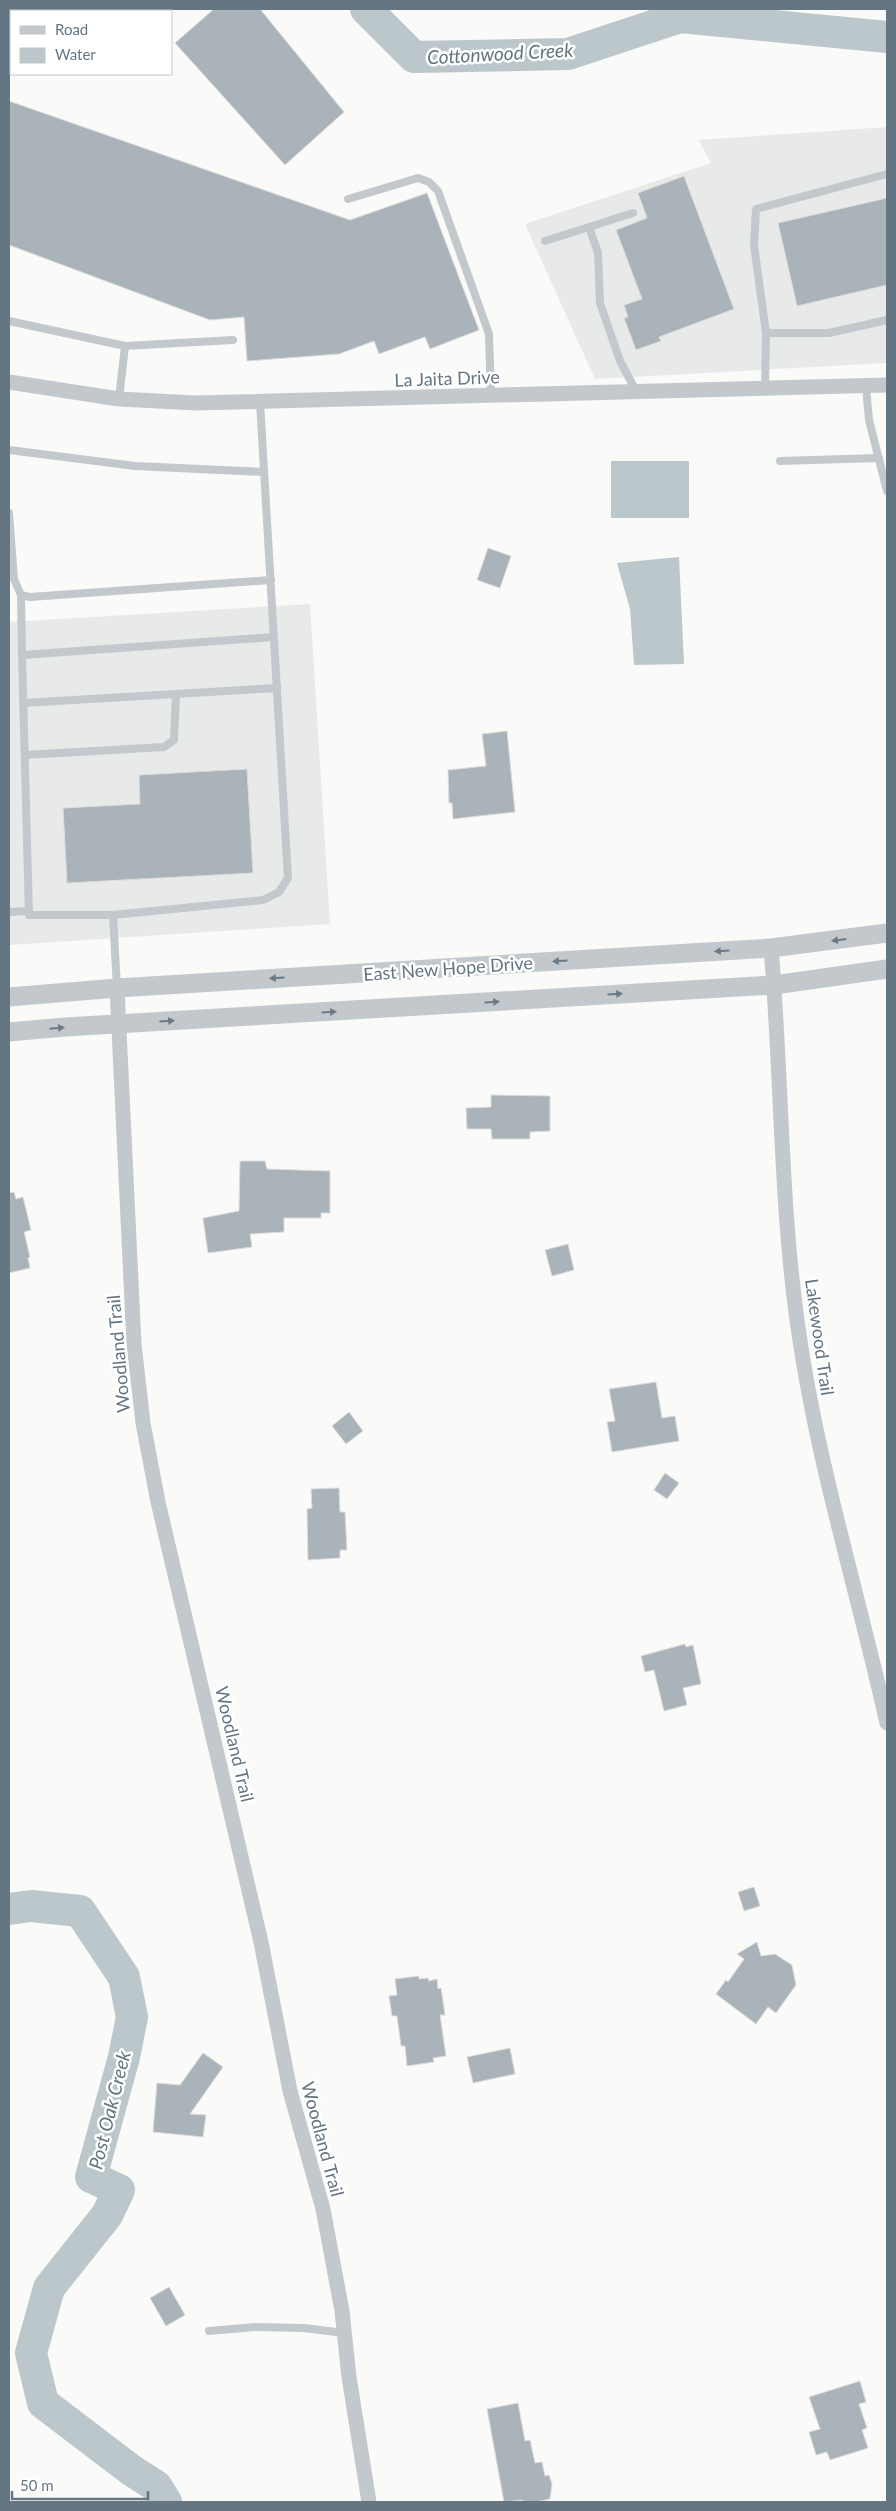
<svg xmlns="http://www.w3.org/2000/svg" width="896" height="2511" viewBox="0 0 896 2511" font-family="Lato,sans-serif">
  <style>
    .built { fill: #e8e9e9 }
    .water { fill: #bbc7cb }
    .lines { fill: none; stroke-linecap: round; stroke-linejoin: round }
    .river { stroke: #bbc7cb; stroke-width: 32 }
    .building { fill: #aab3b9; stroke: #dcdcda }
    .service { stroke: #c3c8cc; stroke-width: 8 }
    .minor { stroke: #c3c8cc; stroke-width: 15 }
    .tertiary { stroke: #c3c8cc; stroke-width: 19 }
    .oneway { fill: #6a7a87 }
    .labels { text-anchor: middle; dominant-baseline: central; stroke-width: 5; stroke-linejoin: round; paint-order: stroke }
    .street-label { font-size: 18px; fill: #657683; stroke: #fff }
    .water-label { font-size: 19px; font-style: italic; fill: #60757c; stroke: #fff }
  </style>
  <rect width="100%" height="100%" fill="#fafaf8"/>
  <g class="built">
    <polygon points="887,127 887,363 595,379 525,224 711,163 699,140"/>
    <polygon points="310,604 330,924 9,945 9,622"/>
  </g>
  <g class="water">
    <polygon points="647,9 708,9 665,21"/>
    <rect x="611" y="461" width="78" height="57"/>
    <polygon points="679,557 684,664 634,665 630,609 617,563"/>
  </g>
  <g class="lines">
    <g class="river">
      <polyline points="366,9 414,57 568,54 680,17 887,37"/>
      <polyline points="9,1909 31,1906 80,1911 124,1977 132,2017 124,2057 91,2177 119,2190 107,2215 49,2288 31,2353 43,2403 131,2470 156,2486 166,2502"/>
    </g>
  </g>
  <g class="building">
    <polygon points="214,9 260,9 344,112 285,165 175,43"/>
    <polygon points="9,101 350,220 427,193 479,330 430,349 425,337 379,354 374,341 339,354 247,361 244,317 210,320 9,245"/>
    <polygon points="684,176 734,309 659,337 661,341 636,350 624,318 628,317 624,305 642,299 616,230 647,218 638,193"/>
    <polygon points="887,198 887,285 797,306 778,223"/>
    <polygon points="488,548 511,556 500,588 477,580"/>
    <polygon points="507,731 515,812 453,819 452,803 449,803 448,770 486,766 482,734"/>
    <polygon points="247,769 253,873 67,883 63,808 140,804 139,775"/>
    <polygon points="491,1095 550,1096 550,1131 530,1132 530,1139 492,1139 491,1129 467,1129 466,1108 491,1107"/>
    <polygon points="240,1161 265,1161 267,1169 330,1171 330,1213 321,1213 321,1218 284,1218 284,1232 250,1234 252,1247 208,1253 203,1218 239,1211"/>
    <polygon points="14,1192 16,1199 23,1197 31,1230 24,1232 30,1257 28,1258 30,1268 9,1273 9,1193"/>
    <polygon points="568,1244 574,1270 552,1276 545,1250"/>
    <polygon points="656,1382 662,1418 675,1416 679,1441 612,1452 607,1422 615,1421 609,1389"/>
    <polygon points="349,1412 363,1431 346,1444 332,1426"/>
    <polygon points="665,1473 679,1483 667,1499 654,1490"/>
    <polygon points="339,1488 340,1512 345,1512 347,1550 340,1550 340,1558 308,1560 307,1509 312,1508 311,1489"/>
    <polygon points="685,1644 686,1647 693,1645 701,1684 683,1688 687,1705 664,1711 654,1670 645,1672 641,1656"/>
    <polygon points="754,1887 760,1906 744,1911 738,1892"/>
    <polygon points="757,1942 761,1956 775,1954 792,1965 796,1985 776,2013 768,2007 756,2024 716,1994 726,1980 728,1982 744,1959 737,1954"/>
    <polygon points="419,1976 419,1979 428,1978 429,1981 437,1979 438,1989 441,1988 445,2015 440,2015 446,2056 433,2058 434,2062 407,2066 405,2046 401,2046 397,2016 392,2016 389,1996 397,1995 395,1979"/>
    <polygon points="510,2048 515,2074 473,2083 467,2057"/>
    <polygon points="203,2053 223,2067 190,2114 206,2115 203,2137 153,2132 157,2083 180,2085"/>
    <polygon points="169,2287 185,2315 166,2326 150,2298"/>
    <polygon points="860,2381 866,2402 859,2404 867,2428 862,2430 868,2448 830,2460 827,2452 816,2455 809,2432 820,2429 809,2397"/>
    <polygon points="518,2403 525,2441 530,2440 535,2463 542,2462 545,2476 549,2475 552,2484 550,2499 536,2502 523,2502 523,2500 504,2502 487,2409"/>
  </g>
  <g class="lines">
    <g class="service">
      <polyline points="348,199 418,178 429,182 438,191 489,334 491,396"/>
      <polyline points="589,227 598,253 600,303 620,361 636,391"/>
      <polyline points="545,241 633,213"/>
      <polyline points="9,321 125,346 233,340"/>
      <polyline points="766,333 829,333 887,320"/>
      <polyline points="866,387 869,420 887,491"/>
      <polyline points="765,388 766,333 754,245 756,209 887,174"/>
      <polyline points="119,399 125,346"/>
      <polyline points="9,450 135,466 264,472"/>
      <polyline points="780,461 879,458"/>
      <polyline points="9,513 14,579 21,595 30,597 271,580"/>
      <polyline points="21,595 22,655"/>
      <polyline points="23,703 277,688"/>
      <polyline points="25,755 164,747 174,740 176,694"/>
      <polyline points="9,912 28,911"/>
      <polyline points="113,915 29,915 22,655 274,637"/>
      <polyline points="117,988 113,915 263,900 279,892 288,878 260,402"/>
      <polyline points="209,2331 255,2327 304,2328 344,2333"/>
    </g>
    <g class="minor">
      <polyline points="9,382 119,399 196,403 887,385"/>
      <path d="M771,948c11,129 9,259 28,386 19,131 59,259 88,389"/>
      <polyline points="117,988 134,1344 143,1423 158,1502 261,1942 290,2091 323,2209 342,2311 349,2377 369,2502"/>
    </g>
    <g class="tertiary">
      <polyline points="9,997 117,988 771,948 887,933"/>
      <polyline points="9,1032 65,1027 774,985 887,969"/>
    </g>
  </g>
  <defs><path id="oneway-solid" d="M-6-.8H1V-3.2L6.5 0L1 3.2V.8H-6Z" transform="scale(1.25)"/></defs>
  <g class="oneway">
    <use href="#oneway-solid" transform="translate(839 940) rotate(173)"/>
    <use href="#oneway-solid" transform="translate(722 951) rotate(177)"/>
    <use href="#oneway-solid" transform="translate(560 961) rotate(177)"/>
    <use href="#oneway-solid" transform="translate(277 978) rotate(177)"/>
    <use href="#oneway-solid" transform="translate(615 994) rotate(-4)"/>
    <use href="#oneway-solid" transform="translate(492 1002) rotate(-4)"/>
    <use href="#oneway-solid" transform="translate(329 1012) rotate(-3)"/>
    <use href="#oneway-solid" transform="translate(167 1021) rotate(-3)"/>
    <use href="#oneway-solid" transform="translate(57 1028) rotate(-5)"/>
  </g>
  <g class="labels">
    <g class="street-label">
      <text transform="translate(447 378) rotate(-2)">La Jaita Drive</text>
      <text transform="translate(448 968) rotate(-4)">East New Hope Drive</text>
      <text transform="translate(820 1337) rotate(82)">Lakewood Trail</text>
      <text transform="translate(118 1354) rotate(-95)">Woodland Trail</text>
      <text transform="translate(235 1744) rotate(77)">Woodland Trail</text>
      <text transform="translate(323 2139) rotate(75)">Woodland Trail</text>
    </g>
    <g class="water-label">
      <text transform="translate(500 53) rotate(-3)">Cottonwood Creek</text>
      <text transform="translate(109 2110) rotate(-76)">Post Oak Creek</text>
    </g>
  </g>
  <rect width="896" height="2511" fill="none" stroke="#657683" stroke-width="20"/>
  <rect x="10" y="10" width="162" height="65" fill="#ffffff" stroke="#c1c8cd"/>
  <rect x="20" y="26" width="25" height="8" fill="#c3c8cc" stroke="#c1c8cd"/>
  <text x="55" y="35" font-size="15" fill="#657683">Road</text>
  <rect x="20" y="48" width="25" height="15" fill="#bbc7cb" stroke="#c1c8cd"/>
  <text x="55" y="60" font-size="15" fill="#657683">Water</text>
  <path d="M12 2491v8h136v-8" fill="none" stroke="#657683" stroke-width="2.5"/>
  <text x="20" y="2491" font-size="15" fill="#657683" stroke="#ffffff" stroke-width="4" paint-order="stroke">50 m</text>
</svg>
